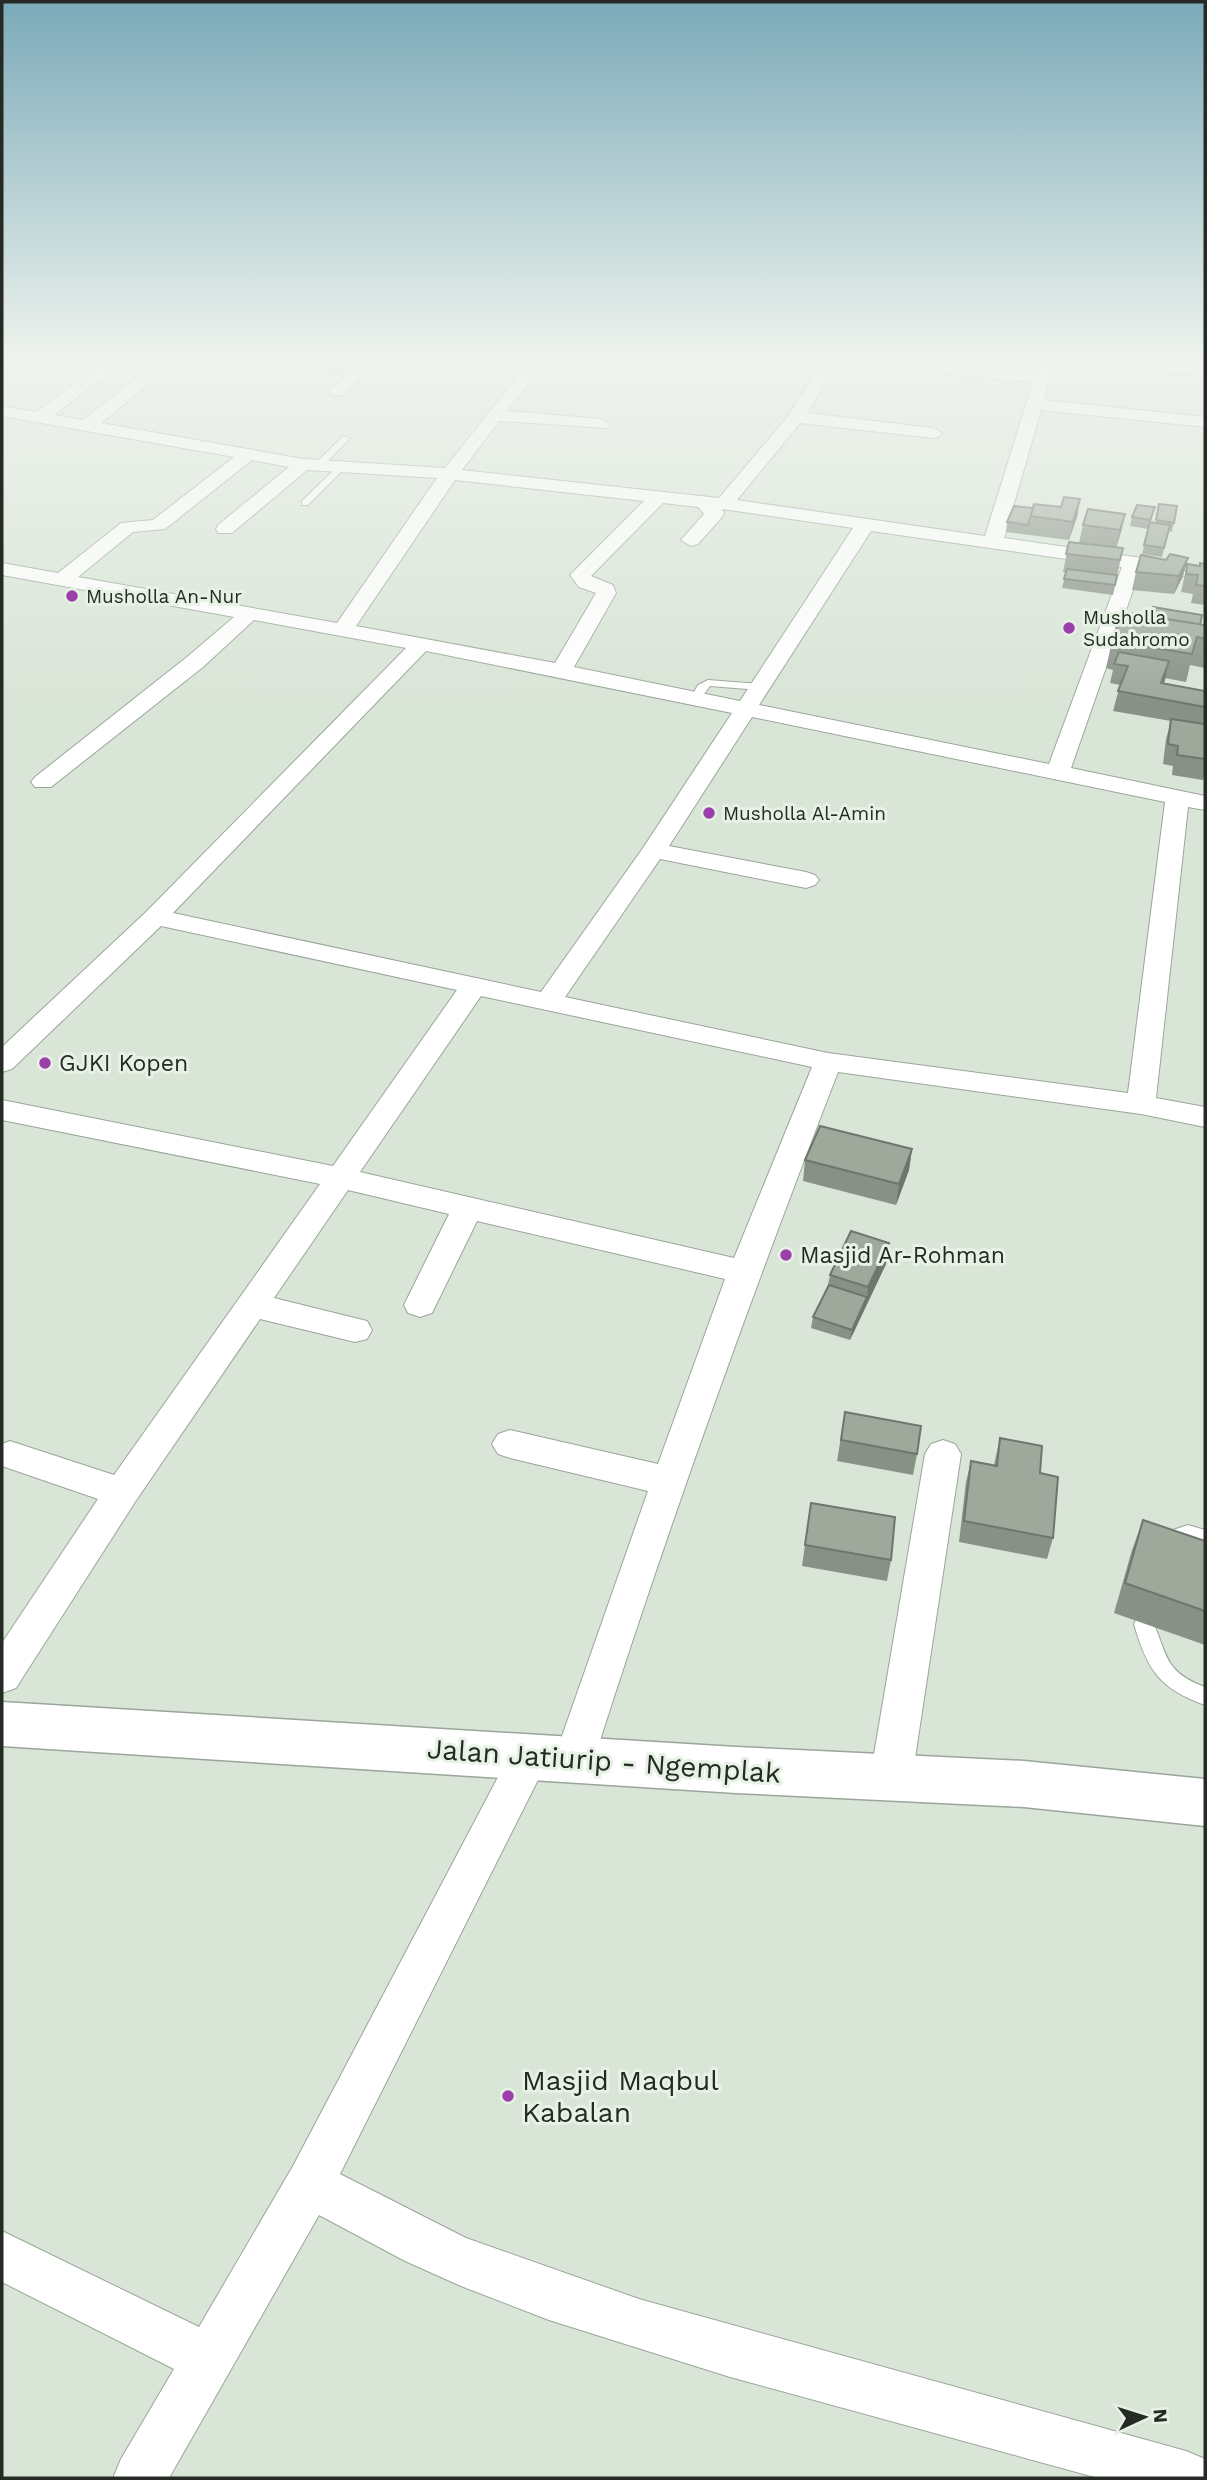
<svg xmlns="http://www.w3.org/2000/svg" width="1207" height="2480" viewBox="0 0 1207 2480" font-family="'Work Sans',sans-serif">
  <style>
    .green { fill: #b9dbb4 }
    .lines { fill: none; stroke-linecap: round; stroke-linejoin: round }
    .service-casing { stroke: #9aa699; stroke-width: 2 }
    .minor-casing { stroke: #9aa699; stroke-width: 2 }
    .tertiary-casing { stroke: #9aa699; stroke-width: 3 }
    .service { fill: #fff; fill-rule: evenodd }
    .minor { fill: #fff; fill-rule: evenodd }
    .tertiary { fill: #fff; fill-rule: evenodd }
    .wall { fill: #889186 }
    .shaded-wall { fill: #6f766d }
    .building { fill: #9ea99c; stroke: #6f766d; stroke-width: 2 }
    .poi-dot { fill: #9b3faa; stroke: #e6f2e4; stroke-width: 2.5 }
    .labels { text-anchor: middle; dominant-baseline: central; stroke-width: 6; stroke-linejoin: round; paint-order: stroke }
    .far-poi-label { font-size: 19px; fill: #262a25; stroke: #e6f2e4; text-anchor: start }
    .poi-label { font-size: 23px; fill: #262a25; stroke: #e6f2e4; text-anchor: start }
    .near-street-label { font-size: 28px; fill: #262a25; stroke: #e6f2e4 }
    .near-poi-label { font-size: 28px; fill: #262a25; stroke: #e6f2e4; text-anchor: start }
  </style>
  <rect width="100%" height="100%" fill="#d9e5d7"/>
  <polygon class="green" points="199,357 366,357 344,375"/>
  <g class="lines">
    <g class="service-casing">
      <g id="service">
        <polygon points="343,436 350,438 321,468 315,468 315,464"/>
        <polygon points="338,466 345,468 308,505 302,505 302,501"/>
        <polygon points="708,680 760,684 765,687 760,690 710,686 699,701 691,701 690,699 698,685"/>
        <polygon points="1188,1525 1205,1530 1205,1544 1188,1541 1170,1550 1163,1547 1161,1542 1167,1532"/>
        <path d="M1144,1616l7,2c17,35 11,53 54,69v18c-45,-16 -58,-35 -71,-81l3,-6z"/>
      </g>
    </g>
    <g class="minor-casing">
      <g id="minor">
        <path d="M111,357h18l-75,58 29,5 81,-63h18l-81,66 202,36 142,9 88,-111h16l-42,54 94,8 9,5 -3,4 -108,-7 -37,49 257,28 70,-83 36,-58h16l-34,56 126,15 9,5 -3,4 -6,1 -133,-15 -63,77 248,36 48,-154 -87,-8 -6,-2 -2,-3 2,-3 96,7 5,-16h63l101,9v10l-150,-14 -11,38 161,17v10l-164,-17 -37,128 201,29v12l-65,-9 -69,198 134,28v14l-17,-3 -32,291 49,9v20l-64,-13 -303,-42c-88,227 -170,455 -244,687l-6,13 -14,6 -14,-6 -6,-13 94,-268 -138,-33 -12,-4 -6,-10 6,-10 12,-4 148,34 67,-185 -248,-58 -45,92 -12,4 -12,-4 -4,-8 45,-91 -101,-24 -74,108 93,23 5,9 -5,9 -12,3 -95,-23 -125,183 -119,186 -14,5v-50l96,-144 -96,-33v-22l8,-3 104,34 206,-291 -318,-64v-20l331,66 124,-176 -296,-64 -149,143 -10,3v-25l144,-135 260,-264 -152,-28 -51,47 -152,120h-16l-4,-5 4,-5 152,-120 47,-40 -232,-42v-12l56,10 63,-50 32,-3 81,-63 -232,-41v-10l34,6zM252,460l37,7 -71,58 -2,4 2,4h14l75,-63 130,8 -100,145 -259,-46 55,-45 32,-3zM455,480l189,21 -74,74 9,12 17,6 -41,70 -199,-37zM663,503l35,4 6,7 -23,26 10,6 7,-2 24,-27 2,-4 -2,-4 131,19 -113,173 -166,-34 42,-74 -3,-8 -22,-9zM871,531l251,36 -73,197 -290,-59zM426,651l306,62 -89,135 -102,144 -368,-79zM752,717l413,85 -37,291 -300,-40 -263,-56 95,-138 146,29 9,-3 4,-5 -4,-5 -9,-3 -137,-26zM481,996l331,71 -78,191 -374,-86z"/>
        <polygon points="366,357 383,357 343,395 331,395 329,392 331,389"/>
        <polygon points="943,1440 955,1444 961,1454 912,1778 906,1791 891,1797 876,1791 870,1778 925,1454 931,1444"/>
        <polygon points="530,1737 544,1743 550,1756 340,2174 466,2238 639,2299 1186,2451 1205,2459 1205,2478 1098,2478 730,2377 549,2320 461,2286 405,2261 319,2215 169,2478 113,2478 121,2459 174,2369 2,2282 2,2231 199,2327 293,2166 516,1743"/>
      </g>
    </g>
    <g class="tertiary-casing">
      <polygon id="tertiary" points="2,1702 736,1747 1024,1761 1205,1779 1205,1826 1024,1807 736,1793 2,1746"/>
    </g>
    <use href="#service" class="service"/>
    <use href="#minor" class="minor"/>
    <use href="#tertiary" class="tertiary"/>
  </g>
  <g class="wall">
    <polygon points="1080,499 1077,517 1069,540 1006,532 1007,522 1033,508 1061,507"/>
    <polygon points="1159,504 1177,506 1172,532 1169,531 1162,557 1142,554 1148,529 1130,526 1132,517 1155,507 1151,522 1156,523"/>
    <polygon points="1125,514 1121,532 1116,548 1123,548 1113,595 1062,588 1066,573 1063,572 1069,542 1079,543 1083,525"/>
    <polygon points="1188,558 1183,576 1174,594 1132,590 1136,572 1166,560"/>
    <polygon points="1187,564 1199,566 1205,564 1205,605 1191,603 1193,594 1181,592"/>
    <polygon points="1200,625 1205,625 1205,668 1190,665 1186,682 1165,678 1164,683 1205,691 1205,773 1203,780 1172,775 1173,766 1163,764 1166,739 1171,721 1113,711 1120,685 1110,683 1113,670 1106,668 1112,641"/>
    <polygon points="912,1149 909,1170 896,1205 803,1181 805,1160"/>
    <polygon points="889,1243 886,1264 850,1340 811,1328 813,1317 828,1285 830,1275"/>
    <polygon points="845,1412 917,1454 913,1475 837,1461"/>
    <polygon points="1000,1438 1040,1473 1053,1538 1047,1559 959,1542 966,1482 971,1461 994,1465"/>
    <polygon points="811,1503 891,1560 887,1581 802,1566"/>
    <polygon points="1143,1520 1205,1541 1205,1645 1114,1613 1132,1550"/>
  </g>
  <g class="shaded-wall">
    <polygon points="1080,499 1077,517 1069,540 1073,522"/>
    <polygon points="1125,514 1121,532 1116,548 1120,530"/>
    <polygon points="1188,558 1183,576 1174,594 1179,576"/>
    <polygon points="1169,661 1165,680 1157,702 1161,683"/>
    <polygon points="912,1149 909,1170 896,1205 899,1184"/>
    <polygon points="889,1243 886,1264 850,1340 852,1330 867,1297 868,1287"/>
  </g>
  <g class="building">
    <polygon points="1064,497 1080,499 1073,522 1030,516 1034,504 1061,507"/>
    <polygon points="1159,504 1177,506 1174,523 1156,520"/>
    <polygon points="1137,505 1155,507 1150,520 1132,517"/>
    <polygon points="1014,506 1033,508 1028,525 1007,522"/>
    <polygon points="1088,509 1125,514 1120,530 1083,525"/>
    <polygon points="1150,522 1170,525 1164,548 1144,545"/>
    <polygon points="1069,542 1123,548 1120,560 1066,554"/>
    <polygon points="1170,554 1188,558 1179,576 1136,572 1141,555 1166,560"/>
    <polygon points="1200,563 1205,564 1205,586 1196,585 1198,575 1186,574 1187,564 1200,566"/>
    <polygon points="1067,569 1117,575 1115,585 1064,579"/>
    <polygon points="1153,607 1202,615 1200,625 1150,617"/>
    <polygon points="1122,612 1205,625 1205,639 1197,637 1192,654 1112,641"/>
    <polygon points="1119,652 1169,661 1161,683 1205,691 1205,707 1118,691 1128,666 1114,664"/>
    <polygon points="1171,719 1205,724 1205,759 1177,755 1178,746 1168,744"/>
    <polygon points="820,1126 912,1149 899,1184 805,1160"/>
    <polygon points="851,1231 889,1243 868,1287 830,1275"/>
    <polygon points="829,1285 867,1297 852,1330 813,1317"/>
    <polygon points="845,1412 921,1426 917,1454 841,1440"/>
    <polygon points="1000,1438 1042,1446 1040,1473 1058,1477 1053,1538 964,1521 971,1461 997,1466"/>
    <polygon points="811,1503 895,1517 891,1560 805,1545"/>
    <polygon points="1143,1520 1205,1541 1205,1611 1125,1583"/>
  </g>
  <linearGradient id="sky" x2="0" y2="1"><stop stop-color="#7baab9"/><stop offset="0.51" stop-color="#eef3ed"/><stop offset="1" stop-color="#eef3ed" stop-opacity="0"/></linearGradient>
  <rect width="1207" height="704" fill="url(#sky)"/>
  <g class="poi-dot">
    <circle cx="72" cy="596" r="7"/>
    <circle cx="1069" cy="628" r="7"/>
    <circle cx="709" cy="813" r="7"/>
    <circle cx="45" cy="1063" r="7"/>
    <circle cx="786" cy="1255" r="7"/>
    <circle cx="508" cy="2096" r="7"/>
  </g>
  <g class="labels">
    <g class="far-poi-label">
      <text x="86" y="596">Musholla An-Nur</text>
      <text x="1083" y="617">Musholla<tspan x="1083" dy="22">Sudahromo</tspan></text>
      <text x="723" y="813">Musholla Al-Amin</text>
    </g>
    <g class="poi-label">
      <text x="59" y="1063">GJKI Kopen</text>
      <text x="800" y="1255">Masjid Ar-Rohman</text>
    </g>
    <g class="near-street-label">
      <text transform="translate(604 1761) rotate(4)">Jalan Jatiurip - Ngemplak</text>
    </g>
    <g class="near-poi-label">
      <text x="522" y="2080">Masjid Maqbul<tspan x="522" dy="32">Kabalan</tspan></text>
    </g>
  </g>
  <rect width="1207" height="2480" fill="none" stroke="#262a25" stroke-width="7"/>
  <g transform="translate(1144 2417) rotate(86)" stroke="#e6f2e4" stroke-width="5" paint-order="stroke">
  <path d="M0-5L12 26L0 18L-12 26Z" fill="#262a25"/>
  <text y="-10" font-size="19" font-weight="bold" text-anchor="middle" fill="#262a25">N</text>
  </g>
</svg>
